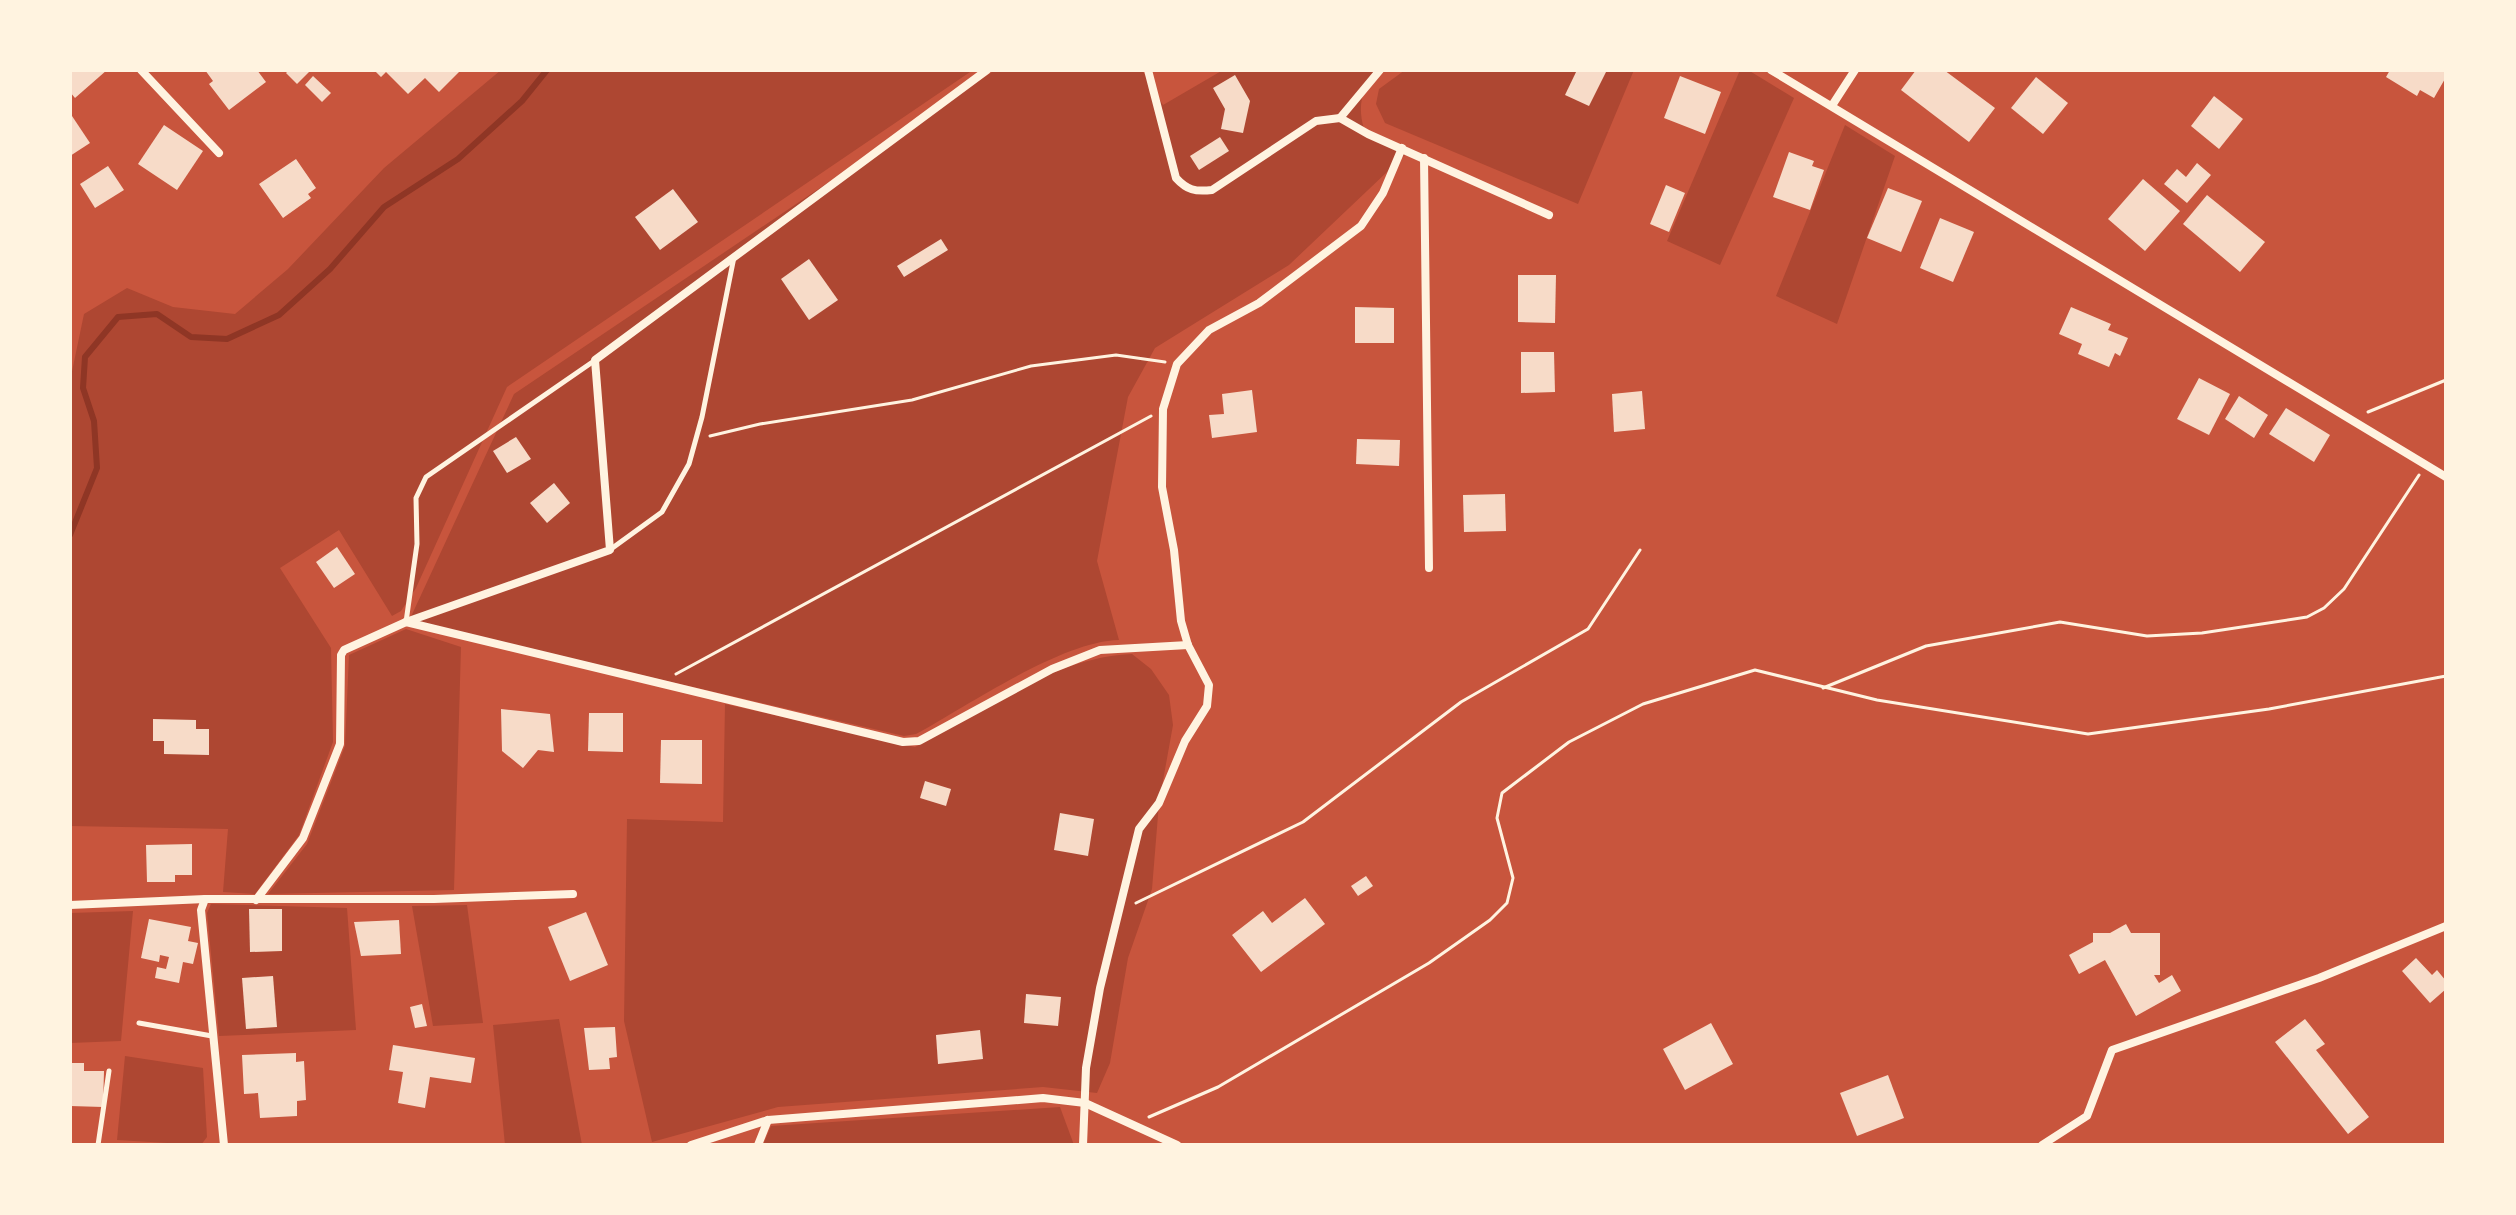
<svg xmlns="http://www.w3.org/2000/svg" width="2516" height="1215" viewBox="0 0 2516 1215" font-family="'Varela Round',sans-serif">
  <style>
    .green { fill: #ae4732 }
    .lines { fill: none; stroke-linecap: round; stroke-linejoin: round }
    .stream { stroke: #8f3625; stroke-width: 6 }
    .building { fill: #f7dbc8 }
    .path { stroke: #fff3e0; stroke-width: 3 }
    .service { stroke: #fff3e0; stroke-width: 5 }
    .minor { stroke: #fff3e0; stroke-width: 8 }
  </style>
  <rect width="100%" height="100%" fill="#c8553d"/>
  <g class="green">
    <polygon points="501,70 973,70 507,387 416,588 401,611 392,616 339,530 280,568 331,648 333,742 299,835 255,894 223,892 228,829 70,826 70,381 84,314 127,288 173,307 235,314 288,269 384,168"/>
    <path d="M995,70h147l21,35 60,-35h154c-15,19 -20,35 -13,59l43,24 -118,112 -134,83 -27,49 -31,164 22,79c-57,1 -150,65 -203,94l-12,2 -495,-115 105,-227z"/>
    <polygon points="1405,70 1634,70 1578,204 1385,123 1376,104 1379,89"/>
    <polygon points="1740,70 1748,70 1794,98 1720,265 1667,241"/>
    <polygon points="1845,125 1895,156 1837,324 1776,296"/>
    <polygon points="406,629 461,647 454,890 268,894 307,844 345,746 349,655"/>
    <path d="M1132,654l19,15 18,26 4,30 -14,78 -7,86 -24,69 -18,105 -13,30 -54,-6 -265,20 -126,35 -28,-121 3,-202 96,3 2,-118 190,43c67,-36 140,-90 217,-93z"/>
    <polygon points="211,904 347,908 356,1030 219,1036 207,913"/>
    <polygon points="467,905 483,1023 433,1026 412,906"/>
    <polygon points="133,911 121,1041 70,1043 70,913"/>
    <polygon points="559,1019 582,1145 505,1145 493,1025"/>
    <polygon points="125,1056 203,1068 207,1137 201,1145 117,1140"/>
    <polygon points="1060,1107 1074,1145 763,1145 771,1126"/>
  </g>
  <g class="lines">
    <polyline class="stream" points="70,535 97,468 94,421 83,388 85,357 118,317 157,314 191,337 227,339 279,315 330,269 384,207 458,159 522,101 547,70"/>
  </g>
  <g class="building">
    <polygon points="70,70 107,70 75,98 70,92"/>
    <polygon points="205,70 257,70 266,82 229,110 209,84 213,81"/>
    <polygon points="289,70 311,70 297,84 286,73"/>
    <polygon points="374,70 461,70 439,92 425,78 408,94 386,72 381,77"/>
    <polygon points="1577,70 1607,70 1589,106 1565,95"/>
    <polygon points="1916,70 1944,70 1995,108 1969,142 1901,90"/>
    <polygon points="2390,70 2446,70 2446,77 2434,98 2420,90 2417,96 2386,77"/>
    <polygon points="1235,75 1250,101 1243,133 1221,129 1225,109 1213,88"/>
    <polygon points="313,76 331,93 322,102 305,85"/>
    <polygon points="1680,76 1721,92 1705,134 1664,118"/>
    <polygon points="2036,77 2068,103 2043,134 2011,108"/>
    <polygon points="2214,96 2243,119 2219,149 2191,126"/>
    <polygon points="70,113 90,143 70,156"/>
    <polygon points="164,125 203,151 177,190 138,164"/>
    <polygon points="1220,137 1229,151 1199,170 1190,156"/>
    <polygon points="1789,152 1814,161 1812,166 1824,170 1810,210 1773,197"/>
    <polygon points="296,159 316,188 308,194 311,198 283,218 259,184"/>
    <polygon points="2197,163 2211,175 2187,203 2164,184 2177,169 2186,177"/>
    <polygon points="108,166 124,190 95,208 80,184"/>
    <polygon points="2143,179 2180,211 2145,251 2108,219"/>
    <polygon points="1666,185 1685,193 1669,232 1650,224"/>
    <polygon points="1888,188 1922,201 1901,252 1867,238"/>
    <polygon points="673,189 698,222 660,250 635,217"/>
    <polygon points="2207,195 2265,242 2240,272 2183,224"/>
    <polygon points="1940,218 1974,232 1953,282 1920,268"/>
    <polygon points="941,239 948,250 904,277 897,266"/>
    <polygon points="809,259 838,300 809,320 781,279"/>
    <polygon points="1518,275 1556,275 1555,323 1518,322"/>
    <polygon points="1355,307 1394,308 1394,343 1355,343"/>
    <polygon points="2071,307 2111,324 2108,330 2128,338 2120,356 2115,353 2109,367 2078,354 2082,344 2059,334"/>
    <polygon points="1521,352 1554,352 1555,392 1521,393"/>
    <polygon points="2199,378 2230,394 2209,435 2177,419"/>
    <polygon points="1252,390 1257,432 1212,438 1209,415 1224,414 1222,394"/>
    <polygon points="1642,391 1645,429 1614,432 1612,394"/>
    <polygon points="2239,396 2268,415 2254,438 2225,419"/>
    <polygon points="2286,408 2330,435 2314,462 2269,434"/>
    <polygon points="516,437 531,459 507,473 493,451"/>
    <polygon points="1357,439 1400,440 1399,466 1356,464"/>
    <polygon points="554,483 570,503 547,523 530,503"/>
    <polygon points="1505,494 1506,531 1464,532 1463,495"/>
    <polygon points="337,547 355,574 334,588 316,562"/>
    <polygon points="501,709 550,714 554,752 538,750 523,768 502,751"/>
    <polygon points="589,713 623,713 623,752 588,751"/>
    <polygon points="153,719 196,720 196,729 209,729 209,755 164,754 164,741 153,741"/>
    <polygon points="661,740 702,740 702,784 660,783"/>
    <polygon points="925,781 951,789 946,806 920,798"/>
    <polygon points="1060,813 1094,819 1088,856 1054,850"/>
    <polygon points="192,844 192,875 175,875 175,882 147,882 146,845"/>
    <polygon points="1366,876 1373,886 1358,896 1351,886"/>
    <polygon points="1305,898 1325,924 1261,972 1232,935 1263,911 1272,923"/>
    <polygon points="249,909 282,909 282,951 250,952"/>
    <polygon points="586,912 608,965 570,981 548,927"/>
    <polygon points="149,919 191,927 188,941 198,943 193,964 183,962 179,983 155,978 157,967 166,969 169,957 160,955 159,962 141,958"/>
    <polygon points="399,920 401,954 361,956 354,922"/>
    <polygon points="2126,924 2131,933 2160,933 2160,975 2154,975 2159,983 2172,975 2181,991 2136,1016 2105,960 2079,974 2069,955 2093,942 2093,933 2110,933"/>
    <polygon points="2416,958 2432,975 2437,970 2446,981 2446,989 2430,1003 2402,971"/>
    <polygon points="273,976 277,1027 246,1029 242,978"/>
    <polygon points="1026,994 1061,997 1058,1026 1024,1023"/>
    <polygon points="422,1004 427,1026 415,1028 410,1007"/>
    <polygon points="2305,1019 2325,1044 2316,1050 2369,1117 2348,1134 2275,1042"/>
    <polygon points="1711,1023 1733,1064 1685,1090 1663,1049"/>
    <polygon points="615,1027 617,1057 609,1058 610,1069 589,1070 584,1028"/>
    <polygon points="980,1030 983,1059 938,1064 936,1035"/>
    <polygon points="393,1045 475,1058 471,1083 430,1077 425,1108 398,1103 403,1072 389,1070"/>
    <polygon points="296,1053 296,1062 304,1061 306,1100 297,1101 297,1116 260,1118 258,1093 244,1094 242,1055"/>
    <polygon points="70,1063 84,1063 84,1071 104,1071 103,1107 70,1106"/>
    <polygon points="1888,1075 1904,1118 1857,1136 1840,1093"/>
  </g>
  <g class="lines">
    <g class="path">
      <polyline points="2368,412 2446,380"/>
      <polyline points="710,436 760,424 912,400 1031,366 1116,355 1165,362"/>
      <polyline points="676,674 1151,416"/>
      <polyline points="1823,688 1926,646 2060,622 2147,636 2202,633 2307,617 2324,608 2344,589 2419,475"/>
      <polyline points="1136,903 1303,822 1461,702 1588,629 1640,550"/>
      <polyline points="1149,1117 1218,1087 1429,963 1490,920 1507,903 1513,878 1497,818 1502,793 1569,742 1643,704 1755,670 1877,700 2088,734 2269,709 2446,676"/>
    </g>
    <g class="service">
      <polyline points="611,549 662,512 689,464 702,417 734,257"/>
      <polyline points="406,622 417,544 416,498 426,477 594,361"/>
      <polyline points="139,1023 212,1036"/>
      <polyline points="98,1145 109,1071"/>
    </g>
    <g class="minor">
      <polyline points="141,70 219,153"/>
      <path d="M1148,70l28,108c11,12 19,14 36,12l104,-69 24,-3"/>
      <polyline points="1380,70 1340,118 1368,134 1549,215"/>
      <polyline points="1771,70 2446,477"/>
      <polyline points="1833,104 1855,70"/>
      <polyline points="1424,158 1429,568"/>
      <polyline points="406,622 903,742 919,741 1052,669 1100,650 1188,645"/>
      <polyline points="256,900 303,838 340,744 341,655 344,650 406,622 610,550 595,360 987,70"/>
      <polyline points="70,905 205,899"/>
      <polyline points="224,1145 201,910 205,899 434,899 573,894"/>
      <polyline points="691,1145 768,1120 1043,1098 1085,1103 1177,1145"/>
      <polyline points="758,1145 768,1120"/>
      <polyline points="1083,1145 1086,1068 1100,988 1139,829 1159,803 1185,741 1207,706 1209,685 1188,645 1181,621 1174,550 1162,487 1163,409 1177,364 1209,330 1259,303 1361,226 1383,193 1402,148"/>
      <polyline points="2042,1145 2087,1116 2112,1050 2319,978 2446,926"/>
    </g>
  </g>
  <rect width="2516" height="1215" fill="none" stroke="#fff3e0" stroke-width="144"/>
</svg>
